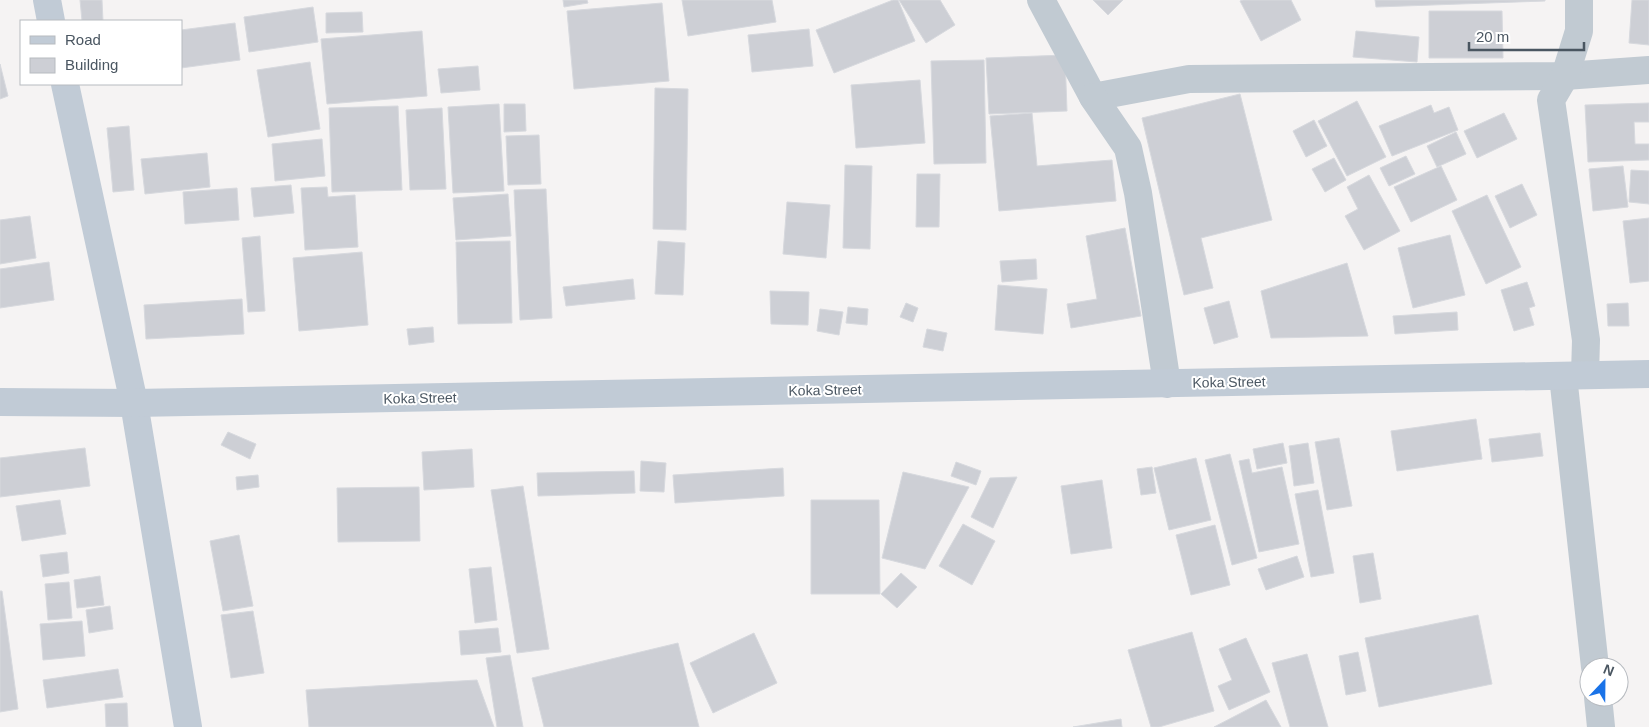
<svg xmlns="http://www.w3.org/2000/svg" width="1649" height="727" viewBox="0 0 1649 727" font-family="Helvetica,sans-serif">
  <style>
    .building { fill: #cdcfd5; stroke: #d7d9de }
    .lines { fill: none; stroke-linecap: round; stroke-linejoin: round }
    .street { stroke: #c1cad2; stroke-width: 28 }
    .secondary { stroke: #c1cbd6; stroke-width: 28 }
    .labels { text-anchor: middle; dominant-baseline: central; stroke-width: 4; stroke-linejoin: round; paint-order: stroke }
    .street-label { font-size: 14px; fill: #4a5661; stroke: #fff }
  </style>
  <rect width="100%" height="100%" fill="#f5f3f3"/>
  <g class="building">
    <polygon points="80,0 102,0 103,21 82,21"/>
    <polygon points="563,0 587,0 588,3 564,7"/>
    <polygon points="682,0 772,0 776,22 688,36"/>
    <polygon points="893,0 898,0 915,41 834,73 816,30"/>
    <polygon points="899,0 940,0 955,25 926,43"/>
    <polygon points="1093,0 1123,0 1108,15"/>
    <polygon points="1243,0 1291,0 1301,20 1261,41 1240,1"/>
    <polygon points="1375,0 1545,0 1545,1 1376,7"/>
    <polygon points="1632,0 1649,0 1649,45 1629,43"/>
    <polygon points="662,3 669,81 574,89 567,11"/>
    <polygon points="313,7 318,42 249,52 244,17"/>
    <polygon points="1429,11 1502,11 1503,58 1429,58"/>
    <polygon points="362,12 363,32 326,33 326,13"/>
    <polygon points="235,23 240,60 181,68 181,30"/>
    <polygon points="809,29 813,66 752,72 748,35"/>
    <polygon points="422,31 427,96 327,104 321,39"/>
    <polygon points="1356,31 1419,37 1417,62 1353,57"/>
    <polygon points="1065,55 1067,111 989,114 986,58"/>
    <polygon points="984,60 986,163 934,164 931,61"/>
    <polygon points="310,62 320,129 268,137 257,70"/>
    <polygon points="0,64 8,96 0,99"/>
    <polygon points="478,66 480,90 441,93 438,69"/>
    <polygon points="920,80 925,143 856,148 851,85"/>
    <polygon points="655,88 688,89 686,230 653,229"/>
    <polygon points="1240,94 1272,220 1201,238 1213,288 1184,295 1142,118"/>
    <polygon points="1357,101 1386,157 1347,176 1318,121"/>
    <polygon points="1649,103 1649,122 1634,122 1635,144 1649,144 1649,160 1588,162 1585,105"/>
    <polygon points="499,104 504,191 453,193 448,107"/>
    <polygon points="504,104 525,104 526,131 504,132"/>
    <polygon points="1431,105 1434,113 1449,107 1458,130 1392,156 1379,126"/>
    <polygon points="398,106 402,190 332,192 329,108"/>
    <polygon points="442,108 446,189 410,190 406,110"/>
    <polygon points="1032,113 1037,166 1112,160 1116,201 999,211 990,116"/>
    <polygon points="1504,113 1517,139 1477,158 1464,131"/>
    <polygon points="1314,120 1327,146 1306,157 1293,131"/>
    <polygon points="129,126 134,190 113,192 107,128"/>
    <polygon points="1456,132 1466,154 1437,167 1427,146"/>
    <polygon points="539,135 541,184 508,185 506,136"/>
    <polygon points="322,139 325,176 275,181 272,144"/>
    <polygon points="207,153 210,187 145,194 141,159"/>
    <polygon points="1406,156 1415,174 1389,186 1380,168"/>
    <polygon points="1334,158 1346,180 1325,192 1312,169"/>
    <polygon points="845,165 872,166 870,249 843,248"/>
    <polygon points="1441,166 1457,200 1411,222 1394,187"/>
    <polygon points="1623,166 1628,207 1593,211 1589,169"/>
    <polygon points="1631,170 1649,171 1649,204 1629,202"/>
    <polygon points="917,174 940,174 939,227 916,227"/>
    <polygon points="1369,175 1400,231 1364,250 1345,216 1358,209 1347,187"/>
    <polygon points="1522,184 1537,215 1510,228 1495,196"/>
    <polygon points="291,185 294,213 254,217 251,188"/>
    <polygon points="327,187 328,197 355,195 358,247 305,250 301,188"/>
    <polygon points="237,188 239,220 185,224 183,192"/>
    <polygon points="546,189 552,318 520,320 514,190"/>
    <polygon points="508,194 511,236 456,240 453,198"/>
    <polygon points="1487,195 1521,267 1486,284 1452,211"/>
    <polygon points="787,202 830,205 826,258 783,254"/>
    <polygon points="30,216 36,258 0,264 0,220"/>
    <polygon points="1649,218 1649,281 1630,283 1623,221"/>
    <polygon points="1125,228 1141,316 1071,328 1067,304 1097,299 1086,236"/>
    <polygon points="1450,235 1465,295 1413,308 1398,248"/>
    <polygon points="260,236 265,311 248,312 242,238"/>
    <polygon points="510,241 512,323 458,324 456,242"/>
    <polygon points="658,241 685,243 683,295 655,294"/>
    <polygon points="362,252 368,325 299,331 293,258"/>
    <polygon points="1036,259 1037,279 1002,282 1000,261"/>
    <polygon points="49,262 54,300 0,308 0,269"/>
    <polygon points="1347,263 1368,336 1271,338 1261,291"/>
    <polygon points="633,279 635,299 566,306 563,287"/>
    <polygon points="1527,282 1535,306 1529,308 1534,325 1514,331 1501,290"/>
    <polygon points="998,285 1047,289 1043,334 995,330"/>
    <polygon points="770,291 809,292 808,325 771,324"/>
    <polygon points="242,299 244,334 146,339 144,305"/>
    <polygon points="1229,301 1238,337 1214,344 1204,308"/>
    <polygon points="906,303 918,308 913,322 900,317"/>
    <polygon points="1628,303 1629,326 1608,326 1607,304"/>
    <polygon points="848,307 868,309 867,325 846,323"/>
    <polygon points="820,309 843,312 839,335 817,331"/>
    <polygon points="1457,312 1458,330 1395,334 1393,316"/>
    <polygon points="433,327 434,342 409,345 407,329"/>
    <polygon points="927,329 947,333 943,351 923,347"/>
    <polygon points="1476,419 1482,459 1397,471 1391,431"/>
    <polygon points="228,432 256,444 250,459 221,445"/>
    <polygon points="1540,433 1543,456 1492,462 1489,439"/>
    <polygon points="1339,438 1352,506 1327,510 1315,442"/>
    <polygon points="1283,443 1287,463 1257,469 1253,449"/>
    <polygon points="1308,443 1314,483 1294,486 1289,446"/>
    <polygon points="85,448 90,486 0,497 0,458"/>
    <polygon points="472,449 474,487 424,490 422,452"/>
    <polygon points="1230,454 1257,558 1232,565 1205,460"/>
    <polygon points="1196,458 1211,520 1169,530 1154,468"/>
    <polygon points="1249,459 1252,473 1282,467 1299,544 1259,552 1239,461"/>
    <polygon points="641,461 666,463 664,492 640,491"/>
    <polygon points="956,462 981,471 976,485 951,476"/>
    <polygon points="1152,467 1156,493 1141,495 1137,469"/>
    <polygon points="783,468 784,496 675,503 673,475"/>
    <polygon points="634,471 635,493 538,496 537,473"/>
    <polygon points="903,472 969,487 925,569 882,558"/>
    <polygon points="258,475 259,487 237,490 236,477"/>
    <polygon points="1017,477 993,528 971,517 990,478"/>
    <polygon points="1102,480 1112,548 1071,554 1061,486"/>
    <polygon points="523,486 549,649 517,653 491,490"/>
    <polygon points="419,487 420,541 338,542 337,488"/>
    <polygon points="1318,490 1334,573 1311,577 1295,494"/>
    <polygon points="60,500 66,534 22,541 16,506"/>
    <polygon points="811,500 879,500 880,594 811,594"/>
    <polygon points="963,524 995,541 972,585 939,566"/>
    <polygon points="1215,525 1230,585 1191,595 1176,535"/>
    <polygon points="239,535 253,606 223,611 210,541"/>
    <polygon points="67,552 69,573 43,577 40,555"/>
    <polygon points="1373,553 1381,599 1360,603 1353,556"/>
    <polygon points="1297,556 1304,577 1266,590 1258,569"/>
    <polygon points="491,567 497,620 475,623 469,569"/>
    <polygon points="901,573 917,587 897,608 881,594"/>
    <polygon points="100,576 104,605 77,608 74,580"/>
    <polygon points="69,582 72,618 48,620 45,584"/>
    <polygon points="0,591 2,591 18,709 0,712"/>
    <polygon points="110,606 113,629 89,633 86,610"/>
    <polygon points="253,611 264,673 231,678 221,615"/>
    <polygon points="1478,615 1492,684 1379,707 1365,638"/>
    <polygon points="82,621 85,656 43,660 40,624"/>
    <polygon points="498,628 501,652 461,655 459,631"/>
    <polygon points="1192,632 1214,711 1159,727 1151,727 1128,650"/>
    <polygon points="754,633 777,683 713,713 690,663"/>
    <polygon points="1246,638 1270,692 1229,710 1218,686 1232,680 1219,649"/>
    <polygon points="678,643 699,727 544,727 532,678"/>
    <polygon points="1358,652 1366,691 1346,695 1339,656"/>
    <polygon points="1307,654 1328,727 1290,727 1272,663"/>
    <polygon points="510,655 523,727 497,727 486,658"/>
    <polygon points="118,669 123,697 47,708 43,680"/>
    <polygon points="477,680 494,727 309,727 306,690"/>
    <polygon points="1266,700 1281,727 1214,727"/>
    <polygon points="127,703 128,727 106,727 105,704"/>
    <polygon points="1121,719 1122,727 1073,727"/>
  </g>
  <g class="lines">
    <g class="street">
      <polyline points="1041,0 1093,97 1189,79 1565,76 1649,70"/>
      <polyline points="1579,0 1579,31 1565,76 1551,100 1586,340 1585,375"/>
      <polyline points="1093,97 1128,148 1138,193 1167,384"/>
      <polyline points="1563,376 1595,667"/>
      <polyline points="1598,697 1601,727"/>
    </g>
    <g class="secondary">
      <polyline points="47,0 51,21"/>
      <polyline points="65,84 134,403 188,727"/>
      <polyline points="0,402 134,403 1649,374"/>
    </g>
  </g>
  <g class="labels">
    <g class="street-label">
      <text transform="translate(1229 382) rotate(-1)">Koka Street</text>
      <text transform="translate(825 390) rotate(-1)">Koka Street</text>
      <text transform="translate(420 398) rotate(-1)">Koka Street</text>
    </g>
  </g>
  <rect x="20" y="20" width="162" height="65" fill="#ffffff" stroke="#b7bbc0"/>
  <rect x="30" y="36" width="25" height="8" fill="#c1cbd6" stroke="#b7bbc0"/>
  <text x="65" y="45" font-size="15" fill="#4a5661">Road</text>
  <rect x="30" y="58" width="25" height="15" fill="#cdcfd5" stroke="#b7bbc0"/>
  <text x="65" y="70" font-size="15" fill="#4a5661">Building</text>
  <g transform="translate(1604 682) rotate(22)"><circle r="24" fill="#ffffff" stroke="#b7bbc0"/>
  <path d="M0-4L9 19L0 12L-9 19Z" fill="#1a73e8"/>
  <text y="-8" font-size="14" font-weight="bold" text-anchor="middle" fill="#4a5661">N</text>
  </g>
  <path d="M1469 42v8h115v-8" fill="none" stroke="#4a5661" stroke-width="2.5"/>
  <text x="1476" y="42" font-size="15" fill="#4a5661" stroke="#ffffff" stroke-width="4" paint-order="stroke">20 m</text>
</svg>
